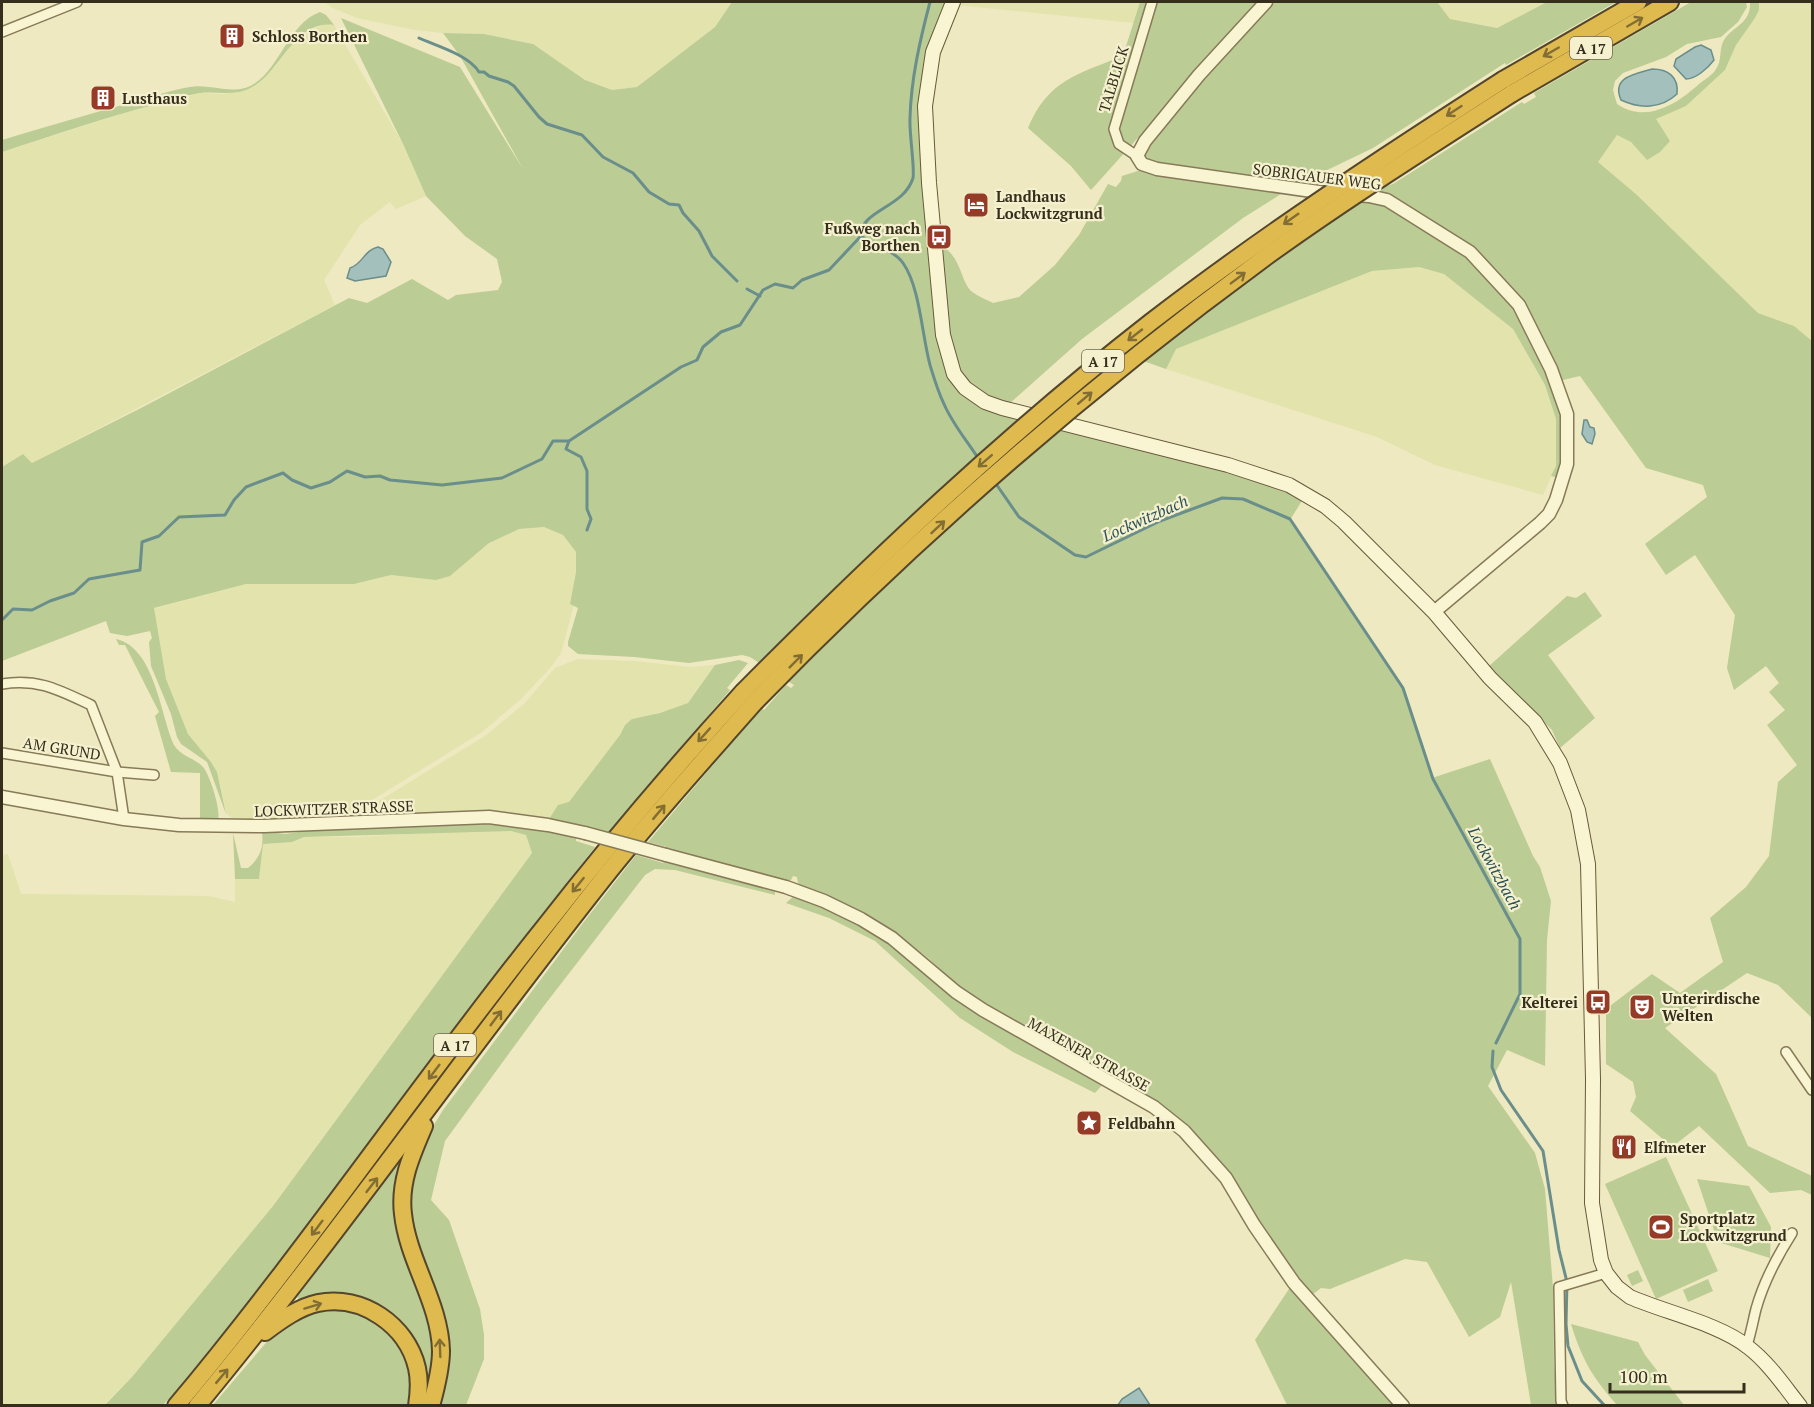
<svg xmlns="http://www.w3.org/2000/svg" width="1814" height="1407" viewBox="0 0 1814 1407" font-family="'PT Serif',serif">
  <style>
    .farmland { fill: #e2e3ad }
    .green { fill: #bbcc94 }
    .water { fill: #a3c0bd; stroke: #6a8e8b; stroke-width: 1.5 }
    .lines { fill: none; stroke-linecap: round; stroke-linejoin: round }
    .stream { stroke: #6a8e8b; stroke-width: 3 }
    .minor-casing { stroke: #877a58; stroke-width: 12 }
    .tertiary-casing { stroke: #877a58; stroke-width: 15 }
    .secondary-casing { stroke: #685a3b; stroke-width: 16 }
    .motorway-casing { stroke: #54462c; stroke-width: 20 }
    .minor { stroke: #f9f5d3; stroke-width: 9 }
    .tertiary { stroke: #f9f5d3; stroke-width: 12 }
    .secondary { stroke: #f9f5d3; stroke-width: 14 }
    .motorway { stroke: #dfba4f; stroke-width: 16 }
    .tertiary-bridge-casing { stroke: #877a58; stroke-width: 15; stroke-linecap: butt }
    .motorway-bridge-casing { stroke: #54462c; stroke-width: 20; stroke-linecap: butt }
    .tertiary-bridge { stroke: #f9f5d3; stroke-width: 12 }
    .motorway-bridge { stroke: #dfba4f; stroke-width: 16 }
    .oneway { stroke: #826d33 }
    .labels { text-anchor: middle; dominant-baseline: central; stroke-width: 4.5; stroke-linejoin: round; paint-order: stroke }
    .shield { fill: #f5f1cf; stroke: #6f6852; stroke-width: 1.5 }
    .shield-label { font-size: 14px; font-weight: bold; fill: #362e1c }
    .poi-label { font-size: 15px; font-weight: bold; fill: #362e1c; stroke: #f5f1cf; text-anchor: start }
    .street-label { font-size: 15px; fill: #362e1c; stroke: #f5f1cf }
    .water-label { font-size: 16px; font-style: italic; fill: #2b5156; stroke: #f5f1cf }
  </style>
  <rect width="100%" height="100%" fill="#eee9c0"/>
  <g class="farmland">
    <polygon points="324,2 732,2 715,27 637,87 612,90 585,80 533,44 484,34 443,33 415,30 357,18 333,8"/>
    <polygon points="958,2 1140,2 1134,23 957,5"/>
    <polygon points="1437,2 1547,2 1497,28 1450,19"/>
    <polygon points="1759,2 1812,2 1812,341 1794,326 1758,313 1637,195 1598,162 1617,135 1631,142 1647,160 1655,119 1686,106 1725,70 1736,45 1755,18 1759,10"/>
    <polygon points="324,24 334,25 404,146 426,196 396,209 390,202 360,225 324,280 335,305 32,463 23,454 2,467 2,152 130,111 201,93 224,94 252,88 276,66 291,46 306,33"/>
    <polygon points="1418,267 1444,274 1513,329 1545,385 1556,419 1556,466 1543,495 1435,465 1377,437 1166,369 1175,349 1372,271"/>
    <polygon points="544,527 563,535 576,552 576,572 570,604 574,605 561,653 551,667 521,699 482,732 343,818 275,822 233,819 226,813 217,772 211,762 188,734 166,679 153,609 246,584 354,584 391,575 436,580 450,576 489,543 519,529"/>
    <polygon points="578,659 635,661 690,667 715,665 688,703 660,713 632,719 625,725 620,735 569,803 558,805 549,819 526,815 488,811 384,816 368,814 369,807 485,736 525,703 555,668"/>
    <polygon points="462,831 511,831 526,835 532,853 273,1206 132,1377 104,1405 2,1405 2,855 8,854 21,894 209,896 235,902 235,879 259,879 263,844 292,842 304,837 356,837"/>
  </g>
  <g class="green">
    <polygon points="732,2 948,2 919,106 920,146 930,248 962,390 1264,481 1303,499 1290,520 1403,688 1432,778 1490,759 1533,856 1540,867 1551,901 1547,940 1545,1066 1507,1050 1488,1086 1535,1153 1545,1189 1553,1288 1554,1364 1558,1405 1531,1405 1511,1282 1500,1317 1469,1337 1427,1262 1405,1259 1330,1289 1321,1288 1312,1295 1297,1281 1186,1129 1167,1109 1132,1087 1009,1021 962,989 928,958 896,933 863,912 834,898 800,885 798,883 797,877 793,876 791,880 787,882 667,850 667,847 648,842 761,708 764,710 786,685 791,688 794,685 750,657 742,655 689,663 634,657 578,654 568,646 568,642 578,608 570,604 576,572 576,552 563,535 544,527 519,529 489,543 450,576 436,580 391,575 354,584 246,584 154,608 166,679 188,734 211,762 217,772 226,814 207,762 181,744 177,737 171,714 151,666 149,642 152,638 150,631 127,636 110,633 106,621 2,661 2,467 23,454 32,463 143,407 349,298 367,303 412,279 448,300 456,295 498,290 502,282 497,259 465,236 426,196 404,146 341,18 460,67 523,169 460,56 443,33 484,34 533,44 585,80 612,90 637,87 715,27"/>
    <path d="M1140,2h120l-169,188 -20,-24 -43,-38c20,-48 50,-54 95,-72z"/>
    <polygon points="1273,2 1437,2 1450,19 1497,28 1547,2 1616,2 1506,65 1505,63 1373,148 1294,186 1146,162 1144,152 1184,99"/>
    <path d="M1691,2h55l1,5 -9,15 -17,15 -34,7 -21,13 -43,16 -8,8 -2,9 4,14c29,20 60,0 82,-20 5,-4 14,-9 17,-15 6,-8 3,-19 7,-27 8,-16 28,-17 27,-40h9v8l-4,8 -19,27 -11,25 -39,36 -30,13 14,22 -10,11 -13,8 -16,-18 -14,-7 -19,27 39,33 121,118 36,13 18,15v677l-34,-33 -31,-12 -82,55 51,46 32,72 64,30v19l-11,-5 -31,3 -71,-67 -27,21 -42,-36 6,-14 -3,-15 -27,-18v-55l46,-35 28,19 43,-31 -13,-44 36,-31 23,-31 9,-74 19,-17 -30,-40 18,-15 -16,-18 10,-9 -13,-17 -32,24 -7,-22 8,-53 -40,-60 -29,20 -21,-31 62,-47 -4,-12 -57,-17 -66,-92 -26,6 9,31 -3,59 -1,6 -8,-2 5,-10v-47l-11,-34 -32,-56 -69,-55 -25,-7 -47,4 -196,78 -10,20 -34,-12 232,-165 29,-8 129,-82 2,2 12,-7 -2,-4z"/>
    <path d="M320,12l6,3 8,10c-38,-6 -53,45 -80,61 -17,11 -36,5 -54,7 -13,2 -27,7 -40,10 -54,14 -106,32 -158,49v-12c43,-13 87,-26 131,-38 19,-5 38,-12 57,-15 18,-3 37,6 55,1 33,-10 41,-64 75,-76z"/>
    <path d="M1141,170l140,24 -38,24 -161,121 -72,64c-13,-5 -27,-8 -38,-17 -29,-23 -30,-100 -33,-136l7,-1c15,11 15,32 25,42 6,5 16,9 22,12l26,-6 36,-32 24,-30 29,-51 8,3 5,-6 1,-5z"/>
    <polygon points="1585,592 1602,616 1548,655 1595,718 1560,748 1552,730 1488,667 1567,596 1576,598"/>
    <path d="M116,639c39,9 44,75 58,106 6,11 21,13 29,22 7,8 18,43 15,53l-18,-2v-45l-29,-1 -16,-56 4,-4 -34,-67h-6z"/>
    <polygon points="739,660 748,663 727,688 730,690 609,832 588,826 586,829 549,819 558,805 569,802 620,735 625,725 632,719 660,713 688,703 715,665"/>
    <path d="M474,822l64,6 38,9v4l19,6 -112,144 -229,304 -79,97 -12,13 -59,1 28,-29 141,-171 259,-353 -6,-18 -15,-4 -207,6 -12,5 -29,2 -4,35h-24l-2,-46 8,35h7c12,-10 16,-20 14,-36l2,-1 21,3 28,-4z"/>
    <polygon points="636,855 663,863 665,860 773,888 775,891 775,895 675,870 655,869 645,875 543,1007 445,1141 431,1200 449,1220 480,1309 484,1335 484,1359 466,1405 435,1405 443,1365 413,1241 407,1201 420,1148 443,1110 583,923"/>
    <polygon points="795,895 821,903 886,939 976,1012 1059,1061 1104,1083 1095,1093 1013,1052 960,1018 875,941 829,918 786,903"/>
    <polygon points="1666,1157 1718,1271 1656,1299 1605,1184"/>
    <polygon points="402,1159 402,1172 436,1340 427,1405 396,1320 302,1302 297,1297"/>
    <polygon points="1697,1179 1749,1186 1771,1227 1770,1258 1718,1242"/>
    <polygon points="1638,1270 1643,1281 1632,1286 1627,1275"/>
    <polygon points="1708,1279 1713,1291 1688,1302 1683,1290"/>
    <polygon points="1291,1286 1397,1405 1287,1405 1255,1340"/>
    <polygon points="350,1308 387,1327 412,1368 413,1405 212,1406 276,1331 319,1309"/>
    <path d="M1571,1324l67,18 7,13 39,50h-67c-24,-27 -35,-45 -46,-81z"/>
  </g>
  <g class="water">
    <path d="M1701,45l10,5 3,10c-6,8 -18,19 -28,19l-12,-13 2,-7 19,-12z"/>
    <path d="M1652,69c16,0 27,8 25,25 -16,15 -37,15 -56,6 -10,-23 14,-26 31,-31z"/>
    <path d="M378,247l5,2 8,13 -5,14 -31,5 -8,-3 3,-10c12,-3 14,-18 28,-21z"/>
    <polygon points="1584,420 1587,420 1590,427 1594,428 1595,434 1592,444 1587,442 1582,434"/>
    <polygon points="1139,1388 1150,1405 1118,1405 1122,1399"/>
  </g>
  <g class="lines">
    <g class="stream">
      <path d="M930,2c-10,38 -19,77 -20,116 -1,15 5,50 3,60 -9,30 -53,32 -52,58 13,11 32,13 42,27 17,24 19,73 27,102 4,13 8,27 14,39 8,19 23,37 34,54"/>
      <path d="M419,38c18,8 50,17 60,34h5l5,4 19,6 6,4 25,31 8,7 35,11 21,22 30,16 16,19 20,12 10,1 4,8 16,18 13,25 25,25"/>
      <polyline points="747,289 760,296"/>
      <polyline points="569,441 566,449 581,457 587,471 587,509 591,519 587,530"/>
      <polyline points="994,481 1019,517 1075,555 1086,557 1160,521 1222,498 1243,499 1290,519 1403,688 1433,779 1520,939 1520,994 1496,1043"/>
      <polyline points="2,620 13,609 32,610 50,601 74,593 89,579 140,570 142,542 159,536 179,517 225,515 234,500 246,487 283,473 292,480 311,488 330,482 347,471 365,477 380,476 390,480 442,485 502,478 542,459 553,441 569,441 681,367 697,360 703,347 721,332 740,325 763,290 775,284 793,288 802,280 829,270 861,236"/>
      <polyline points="1493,1051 1492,1067 1501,1090 1543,1151 1559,1250 1567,1282 1566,1324 1568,1346 1582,1381 1605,1406"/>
    </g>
    <g class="minor-casing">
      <g id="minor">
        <polyline points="2,32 77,2"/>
        <polyline points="1137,156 1119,144 1114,129 1152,2"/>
        <path d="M2,684c36,-6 57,6 89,21l26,67 7,47"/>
        <polyline points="2,753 117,772 154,775"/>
        <polyline points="1786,1052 1812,1090"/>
        <path d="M1747,1345c4,-12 6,-24 9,-36 7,-25 22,-54 36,-76"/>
        <polyline points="1563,1406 1561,1401 1559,1287 1606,1273"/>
      </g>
    </g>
    <g class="tertiary-casing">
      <g id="tertiary">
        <polyline points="1266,2 1199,75 1145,141 1137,156 1142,164 1157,169 1333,194"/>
        <polyline points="1354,195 1369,196 1387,200 1470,252 1519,305 1551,369 1567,414 1567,464 1556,500 1549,514 1540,523 1434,612"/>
        <polyline points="2,797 124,819 179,825 264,826 489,817 548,825 585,833"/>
        <polyline points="666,855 786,887 824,901 861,919 892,938 956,992 983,1010 1154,1107 1184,1131 1226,1178 1254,1225 1294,1283 1403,1406"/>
      </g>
    </g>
    <g class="secondary-casing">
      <path id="secondary" d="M953,2l-20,50 -8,54 4,77 14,152 11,39 11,14 20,14 17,6 226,57 61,20 36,21 19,16 90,90 56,66 45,44 25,41 18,47 10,54 5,215 -1,124 9,57 5,13 11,14 13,10c34,15 90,27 118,50 21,16 36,39 52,59"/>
    </g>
    <g class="motorway-casing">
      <g id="motorway">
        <polyline points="1503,80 1638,2"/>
        <polyline points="1511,94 1670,2"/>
        <path d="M424,1126c-12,28 -25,56 -21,88 5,47 37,89 38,137 0,18 -5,37 -10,55"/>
        <path d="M265,1332c16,-12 34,-25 53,-29 44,-9 89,22 99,65 3,13 2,25 0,38"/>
        <path d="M176,1406c129,-154 241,-320 366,-476 64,-82 131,-161 201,-238"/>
        <path d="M197,1406c143,-173 271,-357 410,-532 47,-59 98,-115 148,-172"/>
      </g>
    </g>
    <use href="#minor" class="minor"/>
    <use href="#tertiary" class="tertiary"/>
    <use href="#secondary" class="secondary"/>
    <use href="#motorway" class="motorway"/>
    <g class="tertiary-bridge-casing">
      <polyline id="tertiary-bridge" points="585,833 666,855"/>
    </g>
    <g class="motorway-bridge-casing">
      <g id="motorway-bridge">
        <path d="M743,692c129,-130 263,-257 408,-370 113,-87 232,-165 352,-242"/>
        <path d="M755,702c158,-162 329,-312 512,-446 79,-57 162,-109 244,-162"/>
      </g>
    </g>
    <use href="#tertiary-bridge" class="tertiary-bridge"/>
    <use href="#motorway-bridge" class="motorway-bridge"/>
  </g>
  <defs><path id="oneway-shaft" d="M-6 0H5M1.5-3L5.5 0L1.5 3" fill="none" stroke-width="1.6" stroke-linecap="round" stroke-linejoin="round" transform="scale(1.5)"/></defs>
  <g class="oneway">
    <use href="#oneway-shaft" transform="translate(1635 22) rotate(-30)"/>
    <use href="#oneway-shaft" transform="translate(1551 52) rotate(150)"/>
    <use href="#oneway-shaft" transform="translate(1454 111) rotate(147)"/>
    <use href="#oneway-shaft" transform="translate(1291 219) rotate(145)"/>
    <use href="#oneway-shaft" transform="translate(1238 278) rotate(-37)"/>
    <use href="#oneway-shaft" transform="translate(1135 335) rotate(142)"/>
    <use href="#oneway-shaft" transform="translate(1085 398) rotate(-40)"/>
    <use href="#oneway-shaft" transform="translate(985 461) rotate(139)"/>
    <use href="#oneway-shaft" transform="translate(938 527) rotate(-43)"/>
    <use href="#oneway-shaft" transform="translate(796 661) rotate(-45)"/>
    <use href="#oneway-shaft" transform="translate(704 735) rotate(132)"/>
    <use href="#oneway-shaft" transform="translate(659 812) rotate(-50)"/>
    <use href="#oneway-shaft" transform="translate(578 885) rotate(129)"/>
    <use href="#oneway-shaft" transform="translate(496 1018) rotate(-53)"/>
    <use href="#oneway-shaft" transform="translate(434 1072) rotate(127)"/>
    <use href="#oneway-shaft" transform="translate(372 1185) rotate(-52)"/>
    <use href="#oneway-shaft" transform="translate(317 1228) rotate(127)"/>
    <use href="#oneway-shaft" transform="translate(313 1306) rotate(-17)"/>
    <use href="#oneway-shaft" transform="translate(440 1348) rotate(-92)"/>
    <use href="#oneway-shaft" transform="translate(222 1376) rotate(-50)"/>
  </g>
  <defs>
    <g id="building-square" transform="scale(1.35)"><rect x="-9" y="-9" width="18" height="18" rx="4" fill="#963b28" stroke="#f5f1cf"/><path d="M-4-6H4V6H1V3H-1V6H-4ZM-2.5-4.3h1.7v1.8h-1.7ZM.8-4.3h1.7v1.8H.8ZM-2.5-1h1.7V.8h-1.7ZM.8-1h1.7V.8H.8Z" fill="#fff"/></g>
    <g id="hotel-square" transform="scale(1.35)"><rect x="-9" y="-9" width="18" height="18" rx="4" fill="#963b28" stroke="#f5f1cf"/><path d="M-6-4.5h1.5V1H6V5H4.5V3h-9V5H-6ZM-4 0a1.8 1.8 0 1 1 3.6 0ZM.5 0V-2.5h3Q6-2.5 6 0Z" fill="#fff"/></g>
    <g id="bus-square" transform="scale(1.35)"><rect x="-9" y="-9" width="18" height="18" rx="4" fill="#963b28" stroke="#f5f1cf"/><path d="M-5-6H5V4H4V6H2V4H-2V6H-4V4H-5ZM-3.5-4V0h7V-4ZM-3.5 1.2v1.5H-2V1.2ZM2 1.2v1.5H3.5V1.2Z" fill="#fff"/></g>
    <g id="theatre-square" transform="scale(1.35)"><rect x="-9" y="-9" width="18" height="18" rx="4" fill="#963b28" stroke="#f5f1cf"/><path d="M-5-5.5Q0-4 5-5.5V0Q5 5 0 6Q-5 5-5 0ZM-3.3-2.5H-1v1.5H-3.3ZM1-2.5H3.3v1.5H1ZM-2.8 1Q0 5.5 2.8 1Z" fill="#fff"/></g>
    <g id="sight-square" transform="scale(1.35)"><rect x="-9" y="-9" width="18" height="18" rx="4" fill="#963b28" stroke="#f5f1cf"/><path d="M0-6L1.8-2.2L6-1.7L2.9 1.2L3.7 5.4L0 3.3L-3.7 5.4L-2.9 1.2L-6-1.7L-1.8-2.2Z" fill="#fff"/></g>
    <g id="restaurant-square" transform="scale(1.35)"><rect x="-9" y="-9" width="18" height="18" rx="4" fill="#963b28" stroke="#f5f1cf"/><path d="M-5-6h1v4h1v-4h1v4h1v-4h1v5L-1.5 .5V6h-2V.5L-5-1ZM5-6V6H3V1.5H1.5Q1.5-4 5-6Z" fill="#fff"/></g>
    <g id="stadium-square" transform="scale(1.35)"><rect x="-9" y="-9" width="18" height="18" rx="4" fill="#963b28" stroke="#f5f1cf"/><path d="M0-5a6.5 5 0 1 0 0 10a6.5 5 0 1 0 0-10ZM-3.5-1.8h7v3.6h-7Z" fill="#fff"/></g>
  </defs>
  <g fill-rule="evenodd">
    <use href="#building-square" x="232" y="36"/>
    <use href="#building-square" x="103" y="98"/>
    <use href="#hotel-square" x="976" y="205"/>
    <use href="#bus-square" x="939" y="237"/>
    <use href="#bus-square" x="1598" y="1002"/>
    <use href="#theatre-square" x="1642" y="1007"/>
    <use href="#sight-square" x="1089" y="1123"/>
    <use href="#restaurant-square" x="1624" y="1147"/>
    <use href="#stadium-square" x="1661" y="1227"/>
  </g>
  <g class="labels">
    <g class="shield">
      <rect x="1570" y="37" width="42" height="22" rx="4.5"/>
      <rect x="1082" y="350" width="42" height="22" rx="4.5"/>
      <rect x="434" y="1034" width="42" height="22" rx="4.5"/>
    </g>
    <g class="shield-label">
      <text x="1591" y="48">A 17</text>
      <text x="1103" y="361">A 17</text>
      <text x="455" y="1045">A 17</text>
    </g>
    <g class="poi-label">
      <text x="252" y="36">Schloss Borthen</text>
      <text x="122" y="98">Lusthaus</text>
      <text x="996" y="196">Landhaus<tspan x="996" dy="17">Lockwitzgrund</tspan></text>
      <text x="920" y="228" text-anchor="end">Fußweg nach<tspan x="920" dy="17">Borthen</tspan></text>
      <text x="1662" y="998">Unterirdische<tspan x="1662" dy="17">Welten</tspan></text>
      <text x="1578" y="1002" text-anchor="end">Kelterei</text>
      <text x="1108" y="1123">Feldbahn</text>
      <text x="1644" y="1147">Elfmeter</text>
      <text x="1680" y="1218">Sportplatz<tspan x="1680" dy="17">Lockwitzgrund</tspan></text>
    </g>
    <g class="street-label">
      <text transform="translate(1113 79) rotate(-73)">TALBLICK</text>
      <text transform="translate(1317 176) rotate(7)">SOBRIGAUER WEG</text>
      <text transform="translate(62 748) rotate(9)">AM GRUND</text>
      <text transform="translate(334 808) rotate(-2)">LOCKWITZER STRASSE</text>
      <text transform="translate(1089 1054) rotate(29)">MAXENER STRASSE</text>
    </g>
    <g class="water-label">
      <text transform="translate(1145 518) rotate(-24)">Lockwitzbach</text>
      <text transform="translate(1495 868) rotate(61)">Lockwitzbach</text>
    </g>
  </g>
  <rect width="1814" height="1407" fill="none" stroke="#362e1c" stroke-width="6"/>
  <path d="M1610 1383v9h134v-9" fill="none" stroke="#362e1c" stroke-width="3"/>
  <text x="1619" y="1383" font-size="18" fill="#362e1c" stroke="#f5f1cf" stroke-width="4.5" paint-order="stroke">100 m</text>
</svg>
